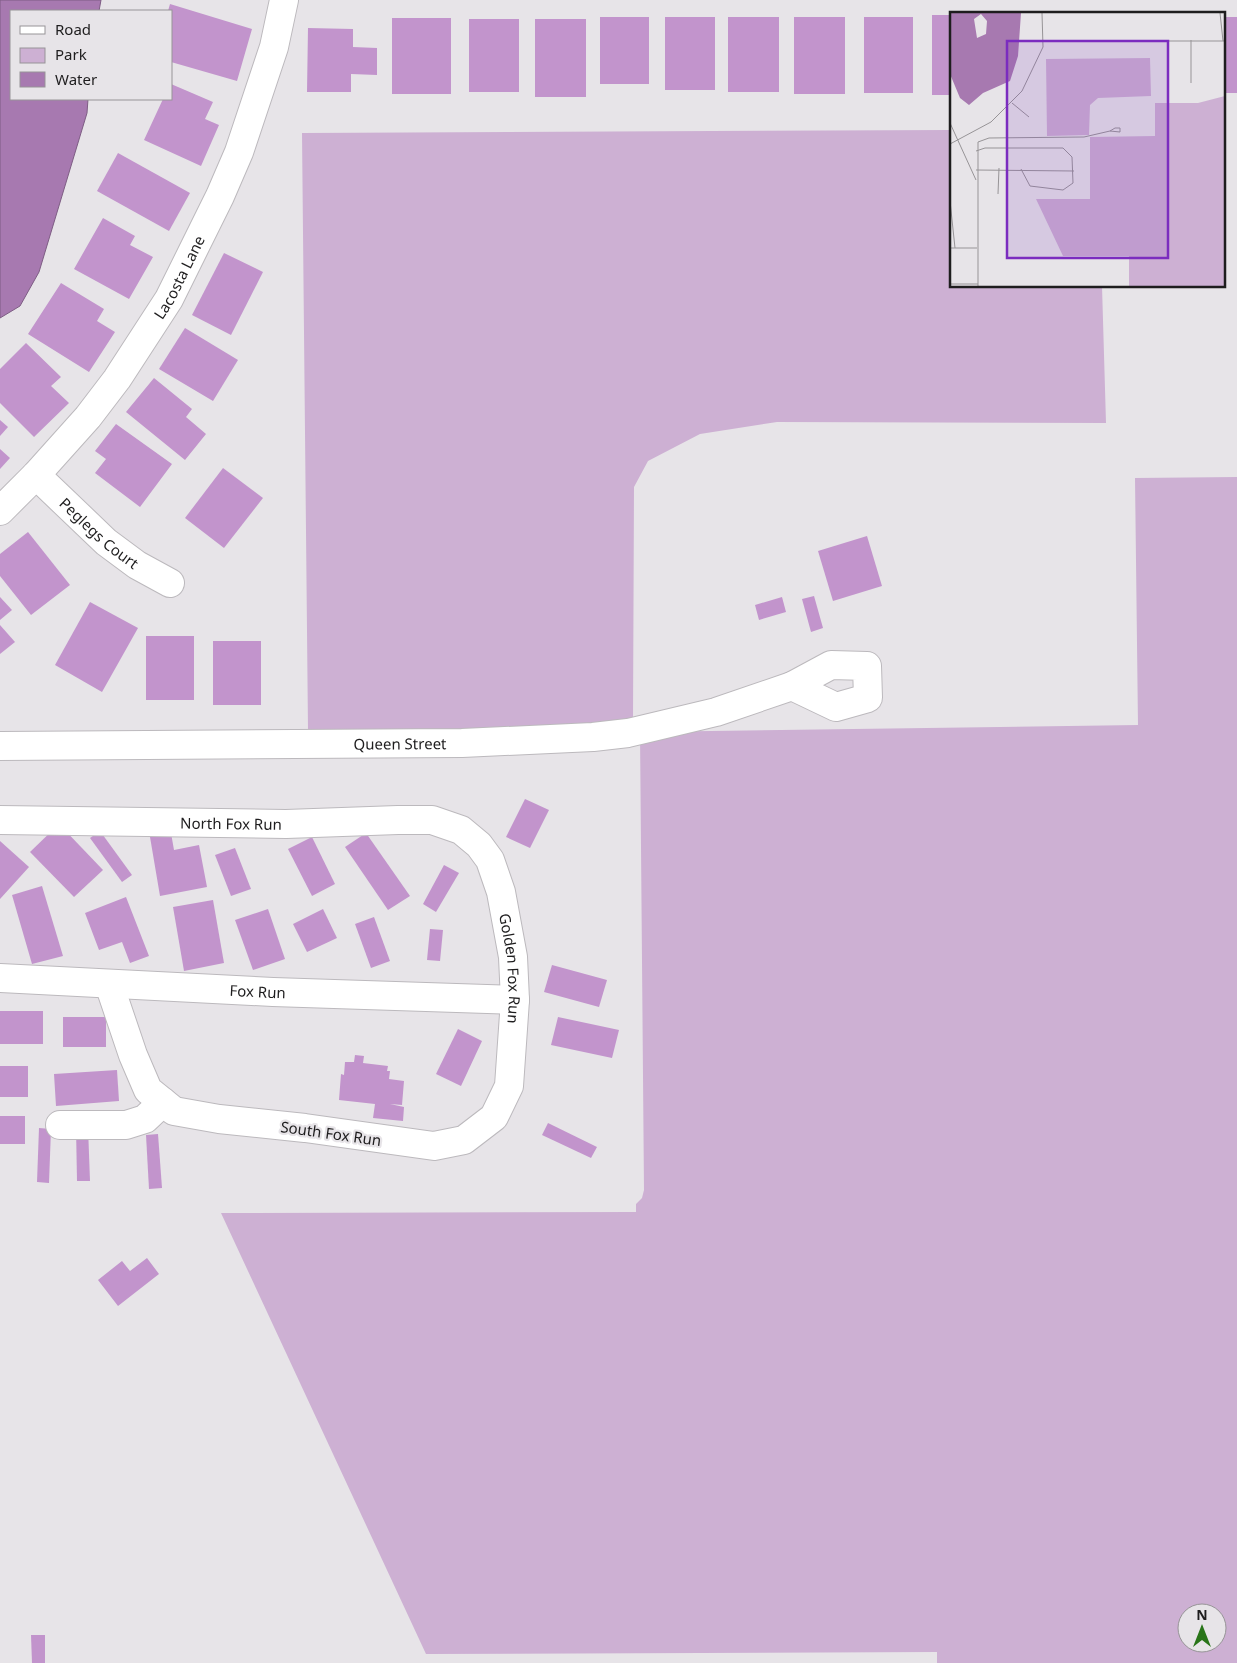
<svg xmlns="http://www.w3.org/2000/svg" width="1237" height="1663" viewBox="0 0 1237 1663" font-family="'Noto Sans',sans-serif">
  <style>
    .green { fill: #cdb0d3; fill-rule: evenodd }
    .water { fill: #a779b0; stroke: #7e5d84 }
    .building { fill: #c294cc }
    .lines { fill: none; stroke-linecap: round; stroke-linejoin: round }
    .minor-casing { stroke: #bcb9bd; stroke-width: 30 }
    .minor { stroke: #fff; stroke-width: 28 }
    .labels { text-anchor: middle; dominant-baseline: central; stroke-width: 4.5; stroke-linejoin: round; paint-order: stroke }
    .street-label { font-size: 15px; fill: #1e1d1e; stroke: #e7e4e8 }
    .inset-road { fill: none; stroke: #979497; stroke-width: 1 }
    .view { fill: #7b2cbf; fill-opacity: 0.15; stroke: #7b2cbf; stroke-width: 2.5 }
    .inset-edge { fill: none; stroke: #1e1d1e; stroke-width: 2.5 }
  </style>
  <rect width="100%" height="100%" fill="#e7e4e8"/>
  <g class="green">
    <polygon points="951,130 951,286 1102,286 1106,423 777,422 700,434 648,461 634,487 633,721 626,719 592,723 462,729 308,730 302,133"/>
    <path d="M1237,477v1186h-300v-11l-511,2 -205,-441 415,-1v-8l6,-6 2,-8 -4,-458 498,-7 -3,-247zM1187,1613h30v30h-30z"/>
  </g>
  <polygon class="water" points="0,0 101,0 99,11 11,11 11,99 88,99 87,113 39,272 20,306 0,318"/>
  <g class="building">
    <polygon points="170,4 252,29 237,81 171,62 171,11 168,11"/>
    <rect x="932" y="15" width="19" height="80"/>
    <rect x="600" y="17" width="49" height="67"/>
    <rect x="665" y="17" width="50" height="73"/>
    <rect x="728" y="17" width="51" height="75"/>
    <rect x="794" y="17" width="51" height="77"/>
    <rect x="864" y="17" width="49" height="76"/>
    <rect x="1223" y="17" width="14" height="76"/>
    <rect x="392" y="18" width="59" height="76"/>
    <rect x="469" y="19" width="50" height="73"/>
    <rect x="535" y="19" width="51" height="78"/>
    <polygon points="308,28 353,29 353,47 377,48 377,75 351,74 351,92 307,92"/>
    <polygon points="171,84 213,102 205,119 219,125 201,166 144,140 163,99 171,99"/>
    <polygon points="118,153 190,193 169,231 97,191"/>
    <polygon points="103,218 135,236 130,245 153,257 129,299 74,269"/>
    <polygon points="224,253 263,272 231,335 192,315"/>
    <polygon points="61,283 104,309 97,321 115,332 89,372 28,334"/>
    <polygon points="185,328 238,360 213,401 159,369"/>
    <polygon points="26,343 61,377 51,386 69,403 34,437 0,403 0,369"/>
    <polygon points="154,378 192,409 186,417 206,434 185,460 126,412"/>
    <polygon points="0,420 8,427 0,436"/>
    <polygon points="116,424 172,464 140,507 95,473 106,459 95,451"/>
    <polygon points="0,449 10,458 0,469"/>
    <polygon points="223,468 263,498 224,548 185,518"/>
    <polygon points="28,532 70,585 31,615 0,576 0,554"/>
    <polygon points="867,536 882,586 833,601 818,551"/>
    <polygon points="814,596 823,628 811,632 802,599"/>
    <polygon points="0,597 12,610 0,620"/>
    <polygon points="782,597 786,612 759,620 755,605"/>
    <polygon points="90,602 138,628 102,692 55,665"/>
    <polygon points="0,625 15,642 0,654"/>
    <rect x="146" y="636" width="48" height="64"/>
    <rect x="213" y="641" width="48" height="64"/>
    <polygon points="525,799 549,810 530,848 506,837"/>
    <polygon points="59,824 103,870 74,897 30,852"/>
    <polygon points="100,831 132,875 122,882 90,838"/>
    <polygon points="171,833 174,850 199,845 207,887 160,896 150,837"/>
    <polygon points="366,833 410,896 388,910 345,847"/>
    <polygon points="312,837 335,884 312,896 288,849"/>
    <polygon points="0,841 29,867 0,899"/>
    <polygon points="235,848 251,889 231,896 215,855"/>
    <polygon points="444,865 459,873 436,912 423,904"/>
    <polygon points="42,886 63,956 32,964 12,895"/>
    <polygon points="126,897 149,956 130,963 122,942 99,950 85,913"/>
    <polygon points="213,900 224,963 184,971 173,907"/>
    <polygon points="268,909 285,959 253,970 235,920"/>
    <polygon points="323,909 337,938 307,952 293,924"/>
    <polygon points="374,917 390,961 371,968 355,924"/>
    <polygon points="430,929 443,930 440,961 427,960"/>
    <polygon points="552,965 607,980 599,1007 544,992"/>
    <rect x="0" y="1011" width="43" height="33"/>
    <rect x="63" y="1017" width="43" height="30"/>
    <polygon points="558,1017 619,1030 612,1058 551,1045"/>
    <polygon points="458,1029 482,1041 461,1086 436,1074"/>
    <polygon points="355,1055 364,1056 363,1063 388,1066 387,1071 390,1071 389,1079 404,1081 402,1105 390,1104 404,1107 403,1121 373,1118 375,1104 339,1100 341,1074 344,1075 345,1062 354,1062"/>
    <rect x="0" y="1066" width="28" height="31"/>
    <polygon points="117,1070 119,1101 56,1106 54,1074"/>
    <rect x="0" y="1116" width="25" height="28"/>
    <polygon points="548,1123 597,1147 591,1158 542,1135"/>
    <polygon points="76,1127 88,1127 90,1181 77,1181"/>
    <polygon points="39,1128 51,1129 49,1183 37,1182"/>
    <polygon points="158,1134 162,1188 149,1189 146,1135"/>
    <polygon points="147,1258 159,1274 118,1306 98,1280 122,1261 130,1271"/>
    <polygon points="31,1635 45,1635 45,1663 32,1663"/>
  </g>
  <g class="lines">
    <g class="minor-casing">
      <g id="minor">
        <path id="s1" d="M36,475l70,67 31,23 33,18"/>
        <path id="s2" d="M0,511l36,-36 52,-58 29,-38 52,-80 51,-103 19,-44 35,-105 10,-47"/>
        <polygon points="831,665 867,666 868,698 836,707 792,686"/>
        <path id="s3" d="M0,746l462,-3 131,-6 35,-4 88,-21 76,-26"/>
        <path id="s4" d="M0,820l286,4 112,-4h34l29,10 18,15 11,15 11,32 12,65 2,43 -6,86 -15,31 -30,23 -30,6 -129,-18 -86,-9 -45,-8 -26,-21 -15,-35 -24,-71"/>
        <path id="s5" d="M0,978l273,14 242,8"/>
        <polyline points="60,1125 126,1125 145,1119 163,1102"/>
      </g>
    </g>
    <use href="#minor" class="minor"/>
  </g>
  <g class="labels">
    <g class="street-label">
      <text stroke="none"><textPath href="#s2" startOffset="296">Lacosta Lane</textPath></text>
      <text stroke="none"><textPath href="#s1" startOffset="86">Peglegs Court</textPath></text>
      <text stroke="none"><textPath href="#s3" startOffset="400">Queen Street</textPath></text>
      <text stroke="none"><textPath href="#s4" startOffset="231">North Fox Run</textPath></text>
      <text stroke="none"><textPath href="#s4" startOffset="616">Golden Fox Run</textPath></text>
      <text stroke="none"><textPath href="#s5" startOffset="258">Fox Run</textPath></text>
      <text transform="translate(331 1133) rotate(8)">South Fox Run</text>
    </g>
  </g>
  <g transform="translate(950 12)">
    <rect width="275" height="275" fill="#e7e4e8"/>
    <path d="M200,46l1,38 -53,2 -8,7 -1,30 -42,1 -1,-77zM275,84v190h-96v-30h-66l-27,-57h54v-62l65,-1v-33h43z" fill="#cdb0d3"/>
    <path d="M0,1h71l-3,43 -8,25 -27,12 -14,12 -9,-7 -10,-24zM31,2l6,7 -1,13 -9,4 -3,-19z" fill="#a779b0" fill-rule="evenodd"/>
    <path class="inset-road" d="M270,1l3,28M241,28v43M94,29h181M62,91l17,14M0,111l26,57M165,116h5v4l-10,-1zM0,132l41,-22 31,-31 21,-44 -1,-34M26,139l9,-3h78l9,9 1,26 -10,7 -33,-4 -9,-17M26,158l98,1M48,182l1,-26M0,189l5,47M0,236h27M0,272h28M28,274v-144l11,-4 95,-1 26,-6"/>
    <path class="view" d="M57,29h161v217h-161z"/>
    <rect width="275" height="275" class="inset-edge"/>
  </g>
  <rect x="10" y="10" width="162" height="90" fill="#e7e4e8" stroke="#979497"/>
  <rect x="20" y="26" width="25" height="8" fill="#ffffff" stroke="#979497"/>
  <text x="55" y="35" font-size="15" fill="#1e1d1e">Road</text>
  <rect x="20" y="48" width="25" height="15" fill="#cdb0d3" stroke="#979497"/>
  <text x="55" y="60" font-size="15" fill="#1e1d1e">Park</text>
  <rect x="20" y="72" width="25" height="15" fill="#a779b0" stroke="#979497"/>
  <text x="55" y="85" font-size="15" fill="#1e1d1e">Water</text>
  <g transform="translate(1202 1628)"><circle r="24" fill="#e7e4e8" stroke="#979497"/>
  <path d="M0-4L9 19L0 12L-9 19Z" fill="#297419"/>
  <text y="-8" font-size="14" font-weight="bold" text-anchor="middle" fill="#1e1d1e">N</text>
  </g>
</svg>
